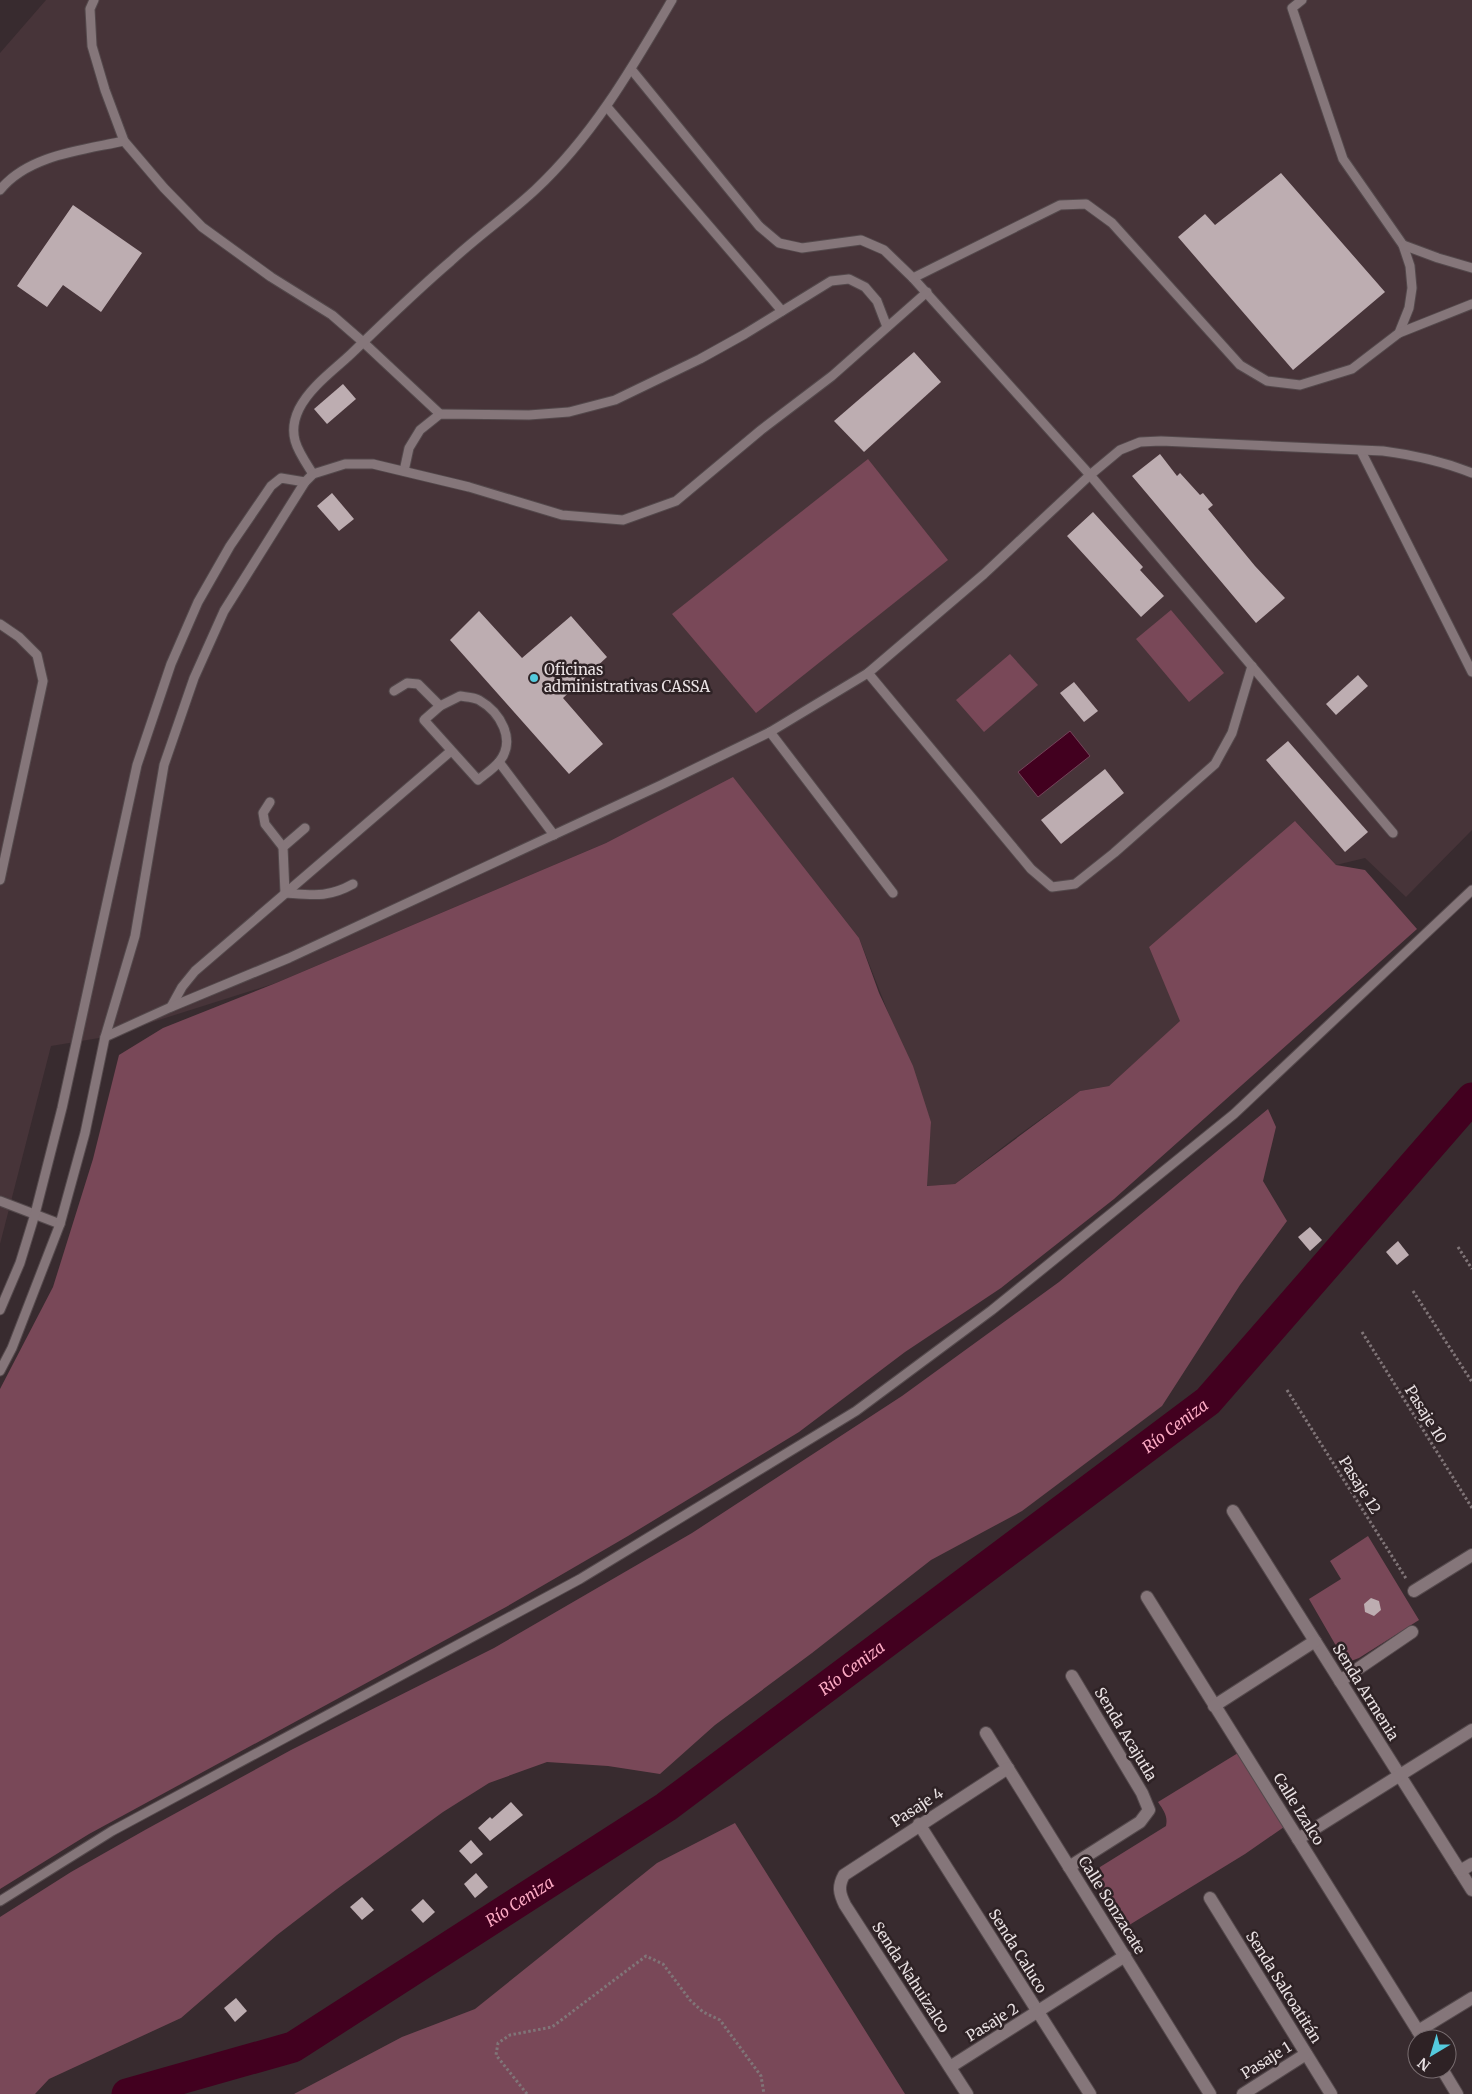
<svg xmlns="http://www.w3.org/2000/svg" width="1472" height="2094" viewBox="0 0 1472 2094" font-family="Merriweather,serif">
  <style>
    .built { fill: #473439 }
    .green { fill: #794858 }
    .water { fill: #42001f; stroke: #74445a }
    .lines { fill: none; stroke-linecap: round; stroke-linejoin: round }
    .river { stroke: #42001f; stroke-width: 31 }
    .building { fill: #bdadb1 }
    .service-casing { stroke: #54494c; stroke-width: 11 }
    .minor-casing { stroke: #54494c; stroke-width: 14 }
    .path { stroke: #807578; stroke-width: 3; stroke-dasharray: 2.5 2.5; stroke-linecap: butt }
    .service { stroke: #85767a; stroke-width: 9 }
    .minor { stroke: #85767a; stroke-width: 12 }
    .poi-dot { fill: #54cadd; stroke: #2e2225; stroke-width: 2 }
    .labels { text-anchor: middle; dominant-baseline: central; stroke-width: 5; stroke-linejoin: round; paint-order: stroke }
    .poi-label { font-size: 15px; fill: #e9e1e3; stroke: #2e2225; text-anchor: start }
    .street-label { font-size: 15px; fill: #e9e1e3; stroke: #2e2225 }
    .water-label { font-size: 16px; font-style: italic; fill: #fdaac4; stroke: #2e2225 }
  </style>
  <rect width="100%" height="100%" fill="#382b2f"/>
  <polygon class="built" points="46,0 1472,0 1472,830 1406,897 1365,858 1336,865 1296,822 1149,947 1181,1021 1109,1086 1080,1091 1012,1140 955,1184 926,1186 931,1122 859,938 733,778 606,843 276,983 105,1037 51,1046 0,1244 0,53"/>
  <g class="green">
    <polygon points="868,459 948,560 756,713 672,614"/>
    <polygon points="1171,610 1224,673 1189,702 1136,639"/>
    <polygon points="1010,654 1038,685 984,732 956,700"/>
    <polygon points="733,777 859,938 879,993 913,1066 931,1122 927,1186 955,1184 1080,1091 1109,1086 1180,1021 1149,947 1295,821 1336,865 1365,870 1417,929 1114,1199 1001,1288 905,1352 799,1432 628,1536 506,1607 89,1834 0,1889 0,1389 53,1287 93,1159 119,1055 163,1028 276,983 606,843"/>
    <polygon points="1268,1109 1276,1127 1263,1181 1287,1221 1240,1285 1162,1406 1022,1511 931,1560 812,1653 715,1725 660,1774 608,1766 547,1762 489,1783 443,1812 337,1889 277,1935 181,2018 49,2079 35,2094 0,2094 0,1917 71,1872 145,1830 291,1750 494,1648 692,1533 902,1396 1059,1282"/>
    <polygon points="1368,1536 1419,1620 1359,1658 1351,1661 1344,1657 1339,1651 1309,1599 1341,1579 1330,1561"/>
    <path d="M1238,1753l46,74 -39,27 -119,73 -31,-48 5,-12 66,-41c2,-10 -2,-15 -8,-24z"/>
    <polygon points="735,1823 905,2094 294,2094 402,2037 475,2009 657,1863"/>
  </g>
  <polygon class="water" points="1070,731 1090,756 1038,797 1018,772"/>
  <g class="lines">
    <path class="river" id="s1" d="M127,2094l166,-47 373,-240 542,-406 264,-303"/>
  </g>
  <g class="building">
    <polygon points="1281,173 1385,292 1293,370 1178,237 1205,214 1215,225"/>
    <polygon points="73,205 142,253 101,312 63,285 47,307 17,286"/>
    <polygon points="914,352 941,382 864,452 834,421"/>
    <polygon points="343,384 356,399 327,424 314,409"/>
    <polygon points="1160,454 1177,476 1180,473 1200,495 1203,493 1213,505 1208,509 1255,566 1285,598 1256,623 1132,476"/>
    <polygon points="332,493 354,519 339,531 317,506"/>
    <polygon points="1093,512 1143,567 1140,570 1164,596 1141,617 1067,536"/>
    <polygon points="479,611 522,658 571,616 607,657 563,698 603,744 569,774 450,640"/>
    <polygon points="1358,675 1368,686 1336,715 1326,704"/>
    <polygon points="1074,682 1098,711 1084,722 1060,693"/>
    <polygon points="1288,741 1368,832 1345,852 1266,760"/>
    <polygon points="1105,769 1124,793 1061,844 1041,820"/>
    <polygon points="1310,1227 1322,1240 1310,1251 1298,1237"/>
    <polygon points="1398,1241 1409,1255 1397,1265 1386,1252"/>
    <polygon points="1371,1598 1379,1601 1381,1610 1374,1616 1365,1612 1364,1604"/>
    <polygon points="511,1802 523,1815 490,1841 478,1828 490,1817 492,1819"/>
    <polygon points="471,1840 483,1854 471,1864 459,1851"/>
    <polygon points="476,1873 488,1887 475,1898 464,1884"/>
    <polygon points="362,1897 374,1910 362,1920 350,1907"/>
    <polygon points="423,1899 435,1912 423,1923 411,1910"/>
    <polygon points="236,1998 247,2011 235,2022 224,2008"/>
  </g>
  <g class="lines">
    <g class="service-casing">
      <g id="service">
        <polyline points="94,0 90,9 92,46 105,90 124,141 164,188 202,227 271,277 332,315 363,342 440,414"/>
        <polyline points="1302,0 1292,8 1343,159 1403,245 1410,266 1412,288 1409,308 1399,333 1352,369 1300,385 1267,381 1240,365 1112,223 1086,204 1060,205 913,278 1090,475 1393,833"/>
        <polyline points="631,69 759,226 779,243 802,248 861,240 884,250 913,278"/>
        <polyline points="607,107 782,311"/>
        <path d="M0,190c28,-35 83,-40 124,-49"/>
        <polyline points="1403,245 1438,258 1472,268"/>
        <polyline points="1399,333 1472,304"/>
        <polyline points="1361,451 1472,672"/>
        <polyline points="404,471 409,448 420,430 440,414 529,415 569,412 615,400 700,359 745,334 831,281 849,279 865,287 877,301 887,327"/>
        <path d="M313,474c-14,-22 -27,-38 -14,-65 11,-22 35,-39 52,-55 33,-32 66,-64 100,-93 27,-25 57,-46 84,-71 58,-54 97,-122 137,-190"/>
        <polyline points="0,624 19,637 37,655 43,681 0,880"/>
        <polyline points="868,673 1031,869 1052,887 1075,884 1114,853 1215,764 1232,733 1252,666"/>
        <polyline points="394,691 407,683 418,684 440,706"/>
        <path d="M460,696c6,1 14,1 19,4 21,12 38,40 20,62 -6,7 -15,13 -21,18l-54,-60 16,-14z"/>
        <polyline points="770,732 893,893"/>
        <polyline points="499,762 554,835"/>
        <polyline points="270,802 263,813 265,824 283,847"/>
        <path d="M305,828l-22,19 2,46c28,2 43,5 68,-9"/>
        <polyline points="171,1007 182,987 195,971 451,751"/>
        <path d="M105,1037l66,-30 118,-49 372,-173 109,-53 98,-59 116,-99 106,-99 30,-25 20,-8 21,-1 222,10c31,4 59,10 89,22"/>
        <polyline points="0,1201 60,1224"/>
        <polyline points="0,1310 20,1263 35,1214 62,1108 137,765 171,664 198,602 230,546 271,486 281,478 305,482"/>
        <polyline points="0,1371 12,1348 60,1224 85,1133 105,1037 135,936 164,765 194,678 224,611 305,482 313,474 345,464 373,464 469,487 562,515 623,520 676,501 761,430 832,376 927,292"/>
        <polyline points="0,1901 112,1831 580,1579 856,1411 992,1310 1234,1114 1472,890"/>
      </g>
    </g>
    <g class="minor-casing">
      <g id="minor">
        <polyline points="1233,1511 1472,1890"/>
        <polyline points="1414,1591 1472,1555"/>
        <polyline points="1147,1597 1423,2039"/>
        <polyline points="1340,1681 1412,1632"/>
        <polyline points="1214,1706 1315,1641"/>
        <polyline points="986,1733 1210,2094"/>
        <polyline points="919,1824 1090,2094"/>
        <polyline points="1298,1839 1472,1730"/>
        <polyline points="1069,1867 1140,1822 1149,1810 1142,1793 1072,1676"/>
        <polyline points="1460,1871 1472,1864"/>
        <polyline points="1210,1898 1331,2094"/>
        <polyline points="1418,2031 1472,1998"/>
        <polyline points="950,2067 1125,1956"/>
        <polyline points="1442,2069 1457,2094"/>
        <path d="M967,2094l-122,-189c-6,-12 -7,-19 -1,-30l164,-107"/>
        <polyline points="1243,2094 1306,2054"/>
      </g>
    </g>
    <g class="path">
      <polyline points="1458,1247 1472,1269"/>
      <polyline points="1413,1291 1472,1382"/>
      <polyline points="1362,1332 1472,1508"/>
      <polyline points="1287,1390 1407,1580"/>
      <polyline points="527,2094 496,2055 498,2043 510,2035 552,2027 646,1956 663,1964 690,2000 703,2012 720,2020 761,2076 764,2094"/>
    </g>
    <use href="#service" class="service"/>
    <use href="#minor" class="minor"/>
  </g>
  <circle class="poi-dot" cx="534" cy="678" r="5"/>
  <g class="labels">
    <g class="poi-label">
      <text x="544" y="669">Oficinas<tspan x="544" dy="17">administrativas CASSA</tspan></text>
    </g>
    <g class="street-label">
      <text transform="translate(1426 1414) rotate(58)">Pasaje 10</text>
      <text transform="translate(1360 1485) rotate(58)">Pasaje 12</text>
      <text transform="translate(1366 1692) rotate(58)">Senda Armenia</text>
      <text transform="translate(1126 1734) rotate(59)">Senda Acajutla</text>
      <text transform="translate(917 1807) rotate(-33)">Pasaje 4</text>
      <text transform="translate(1299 1809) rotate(58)">Calle Izalco</text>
      <text transform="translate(1112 1905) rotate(58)">Calle Sonzacate</text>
      <text transform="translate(1018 1951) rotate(58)">Senda Caluco</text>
      <text transform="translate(911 1977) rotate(57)">Senda Nahuizalco</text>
      <text transform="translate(1284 1987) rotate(58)">Senda Salcoatitán</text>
      <text transform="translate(992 2022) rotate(-32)">Pasaje 2</text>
      <text transform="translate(1266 2060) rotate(-32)">Pasaje 1</text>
    </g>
    <g class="water-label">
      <text stroke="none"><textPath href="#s1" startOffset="1252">Río Ceniza</textPath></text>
      <text stroke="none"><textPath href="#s1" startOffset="848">Río Ceniza</textPath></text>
      <text stroke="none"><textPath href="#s1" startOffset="442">Río Ceniza</textPath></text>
    </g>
  </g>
  <g transform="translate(1432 2054) rotate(218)"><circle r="24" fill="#2e2225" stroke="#796e71"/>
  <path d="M0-4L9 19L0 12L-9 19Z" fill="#54cadd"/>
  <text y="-8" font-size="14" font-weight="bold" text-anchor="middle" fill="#e9e1e3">N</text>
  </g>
</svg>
